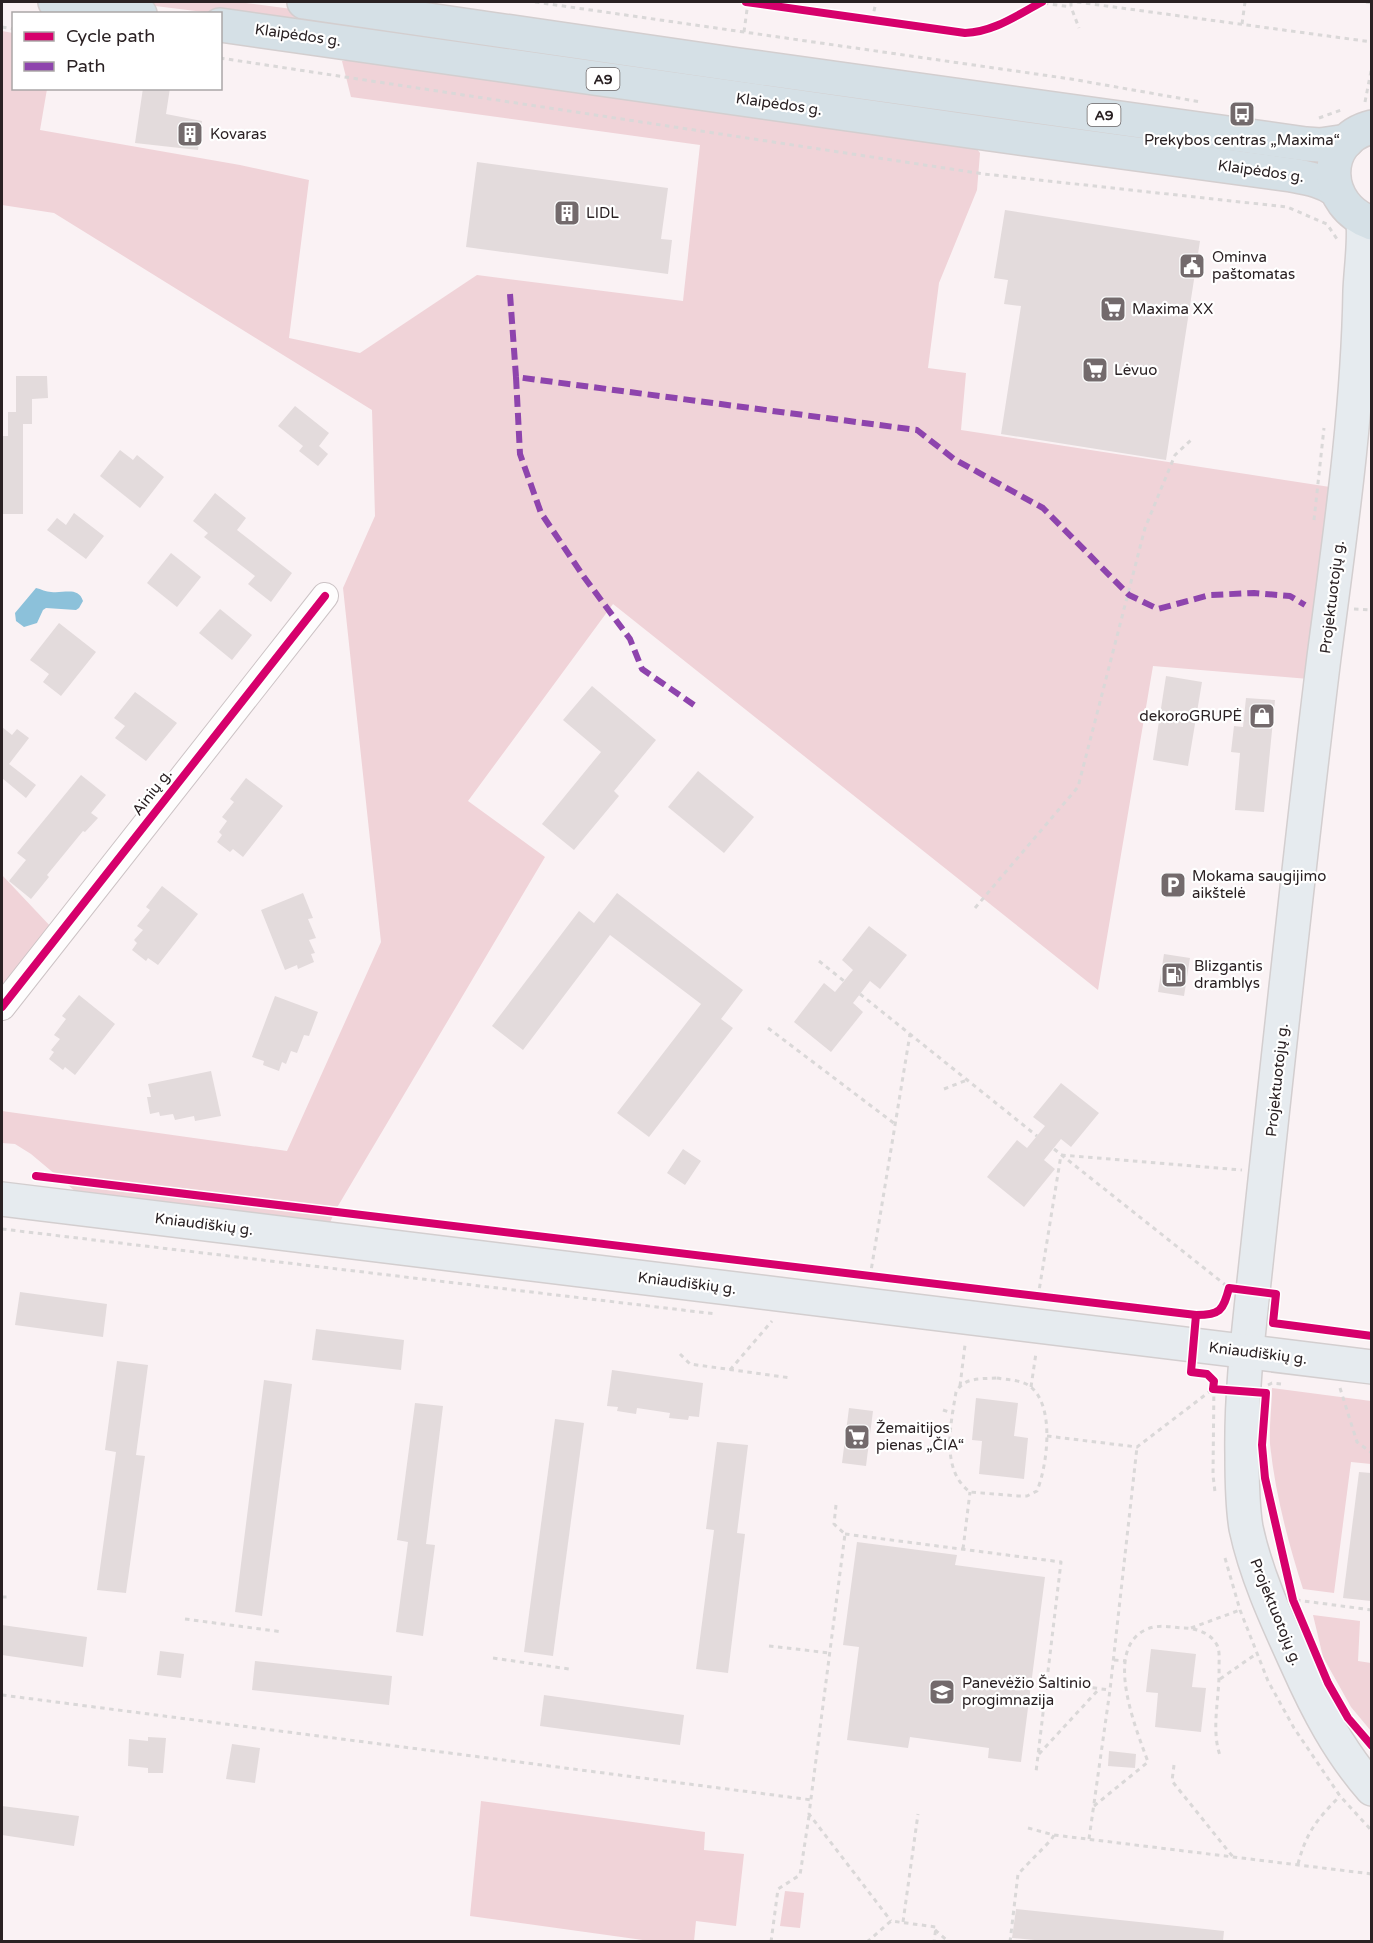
<svg xmlns="http://www.w3.org/2000/svg" width="1373" height="1943" viewBox="0 0 1373 1943" font-family="'Varela Round',sans-serif">
  <style>
    .green { fill: #f0d3d8 }
    .water { fill: #8cc1da }
    .building { fill: #e3dbdc }
    .lines { fill: none; stroke-linecap: round; stroke-linejoin: round }
    .minor-casing { stroke: #ccc3c5; stroke-width: 28 }
    .major-casing { stroke: #d3cecf; stroke-width: 36 }
    .highway-casing { stroke: #d3cecf; stroke-width: 36 }
    .path { stroke: #dad8d8; stroke-width: 3; stroke-dasharray: 4.5 4.5; stroke-linecap: butt }
    .minor { stroke: #fefdfd; stroke-width: 26 }
    .major { stroke: #e6ebef; stroke-width: 33 }
    .highway { stroke: #d5e0e6; stroke-width: 33 }
    .quiet { stroke: #8e44ad; stroke-width: 6; stroke-dasharray: 12 6; stroke-linecap: butt }
    .cycleway-casing { stroke: #fff; stroke-width: 11 }
    .cycleway { stroke: #d6006c; stroke-width: 8 }
    .labels { text-anchor: middle; dominant-baseline: central; stroke-width: 4.5; stroke-linejoin: round; paint-order: stroke }
    .shield { fill: #fff; stroke: #6a6465; stroke-width: 1.5 }
    .shield-label { font-size: 14px; font-weight: bold; fill: #2a2123 }
    .street-label { font-size: 15px; fill: #2a2123; stroke: #fff }
    .poi-label { font-size: 15px; fill: #2a2123; stroke: #fff; text-anchor: start }
  </style>
  <rect width="100%" height="100%" fill="#faf2f4"/>
  <g class="green">
    <polygon points="123,2 238,2 330,14 336,20 334,28"/>
    <polygon points="2,31 13,33 14,88 47,89 40,130 240,165 309,180 289,338 360,353 477,275 683,301 700,145 351,97 342,61 365,58 971,141 980,153 977,190 939,283 928,368 966,373 961,430 1330,487 1309,679 1153,666 1098,990 613,604 468,801 545,857 335,1211 329,1225 81,1196 31,1154 15,1144 2,1143 2,1111 287,1151 381,942 343,588 375,516 372,410 54,213 2,205"/>
    <polygon points="2,875 52,928 2,991"/>
    <path d="M1272,1388l99,13v63l-20,-2 -17,131 -31,-4c-15,-47 -28,-96 -33,-145 -1,-19 2,-38 2,-56z"/>
    <polygon points="1313,1615 1360,1621 1358,1661 1371,1663 1371,1731 1351,1707 1323,1657"/>
    <polygon points="481,1801 705,1832 704,1850 744,1854 736,1926 696,1921 694,1941 650,1941 470,1916"/>
    <polygon points="785,1891 804,1893 800,1928 780,1926"/>
  </g>
  <path class="water" d="M36,588c5,1 10,4 15,4 12,2 27,-6 32,9l-4,7 -3,2 -30,-2 -3,2 -6,13 -13,4 -8,-6 -1,-8z"/>
  <g class="building">
    <polygon points="143,88 170,88 166,114 202,121 198,150 135,143"/>
    <polygon points="477,162 668,188 661,239 672,240 668,274 466,247"/>
    <polygon points="1005,210 1200,241 1166,460 1001,434 1021,306 1004,304 1008,280 994,278"/>
    <polygon points="16,376 47,376 48,398 32,399 32,424 23,424 23,514 2,514 2,436 8,436 8,412 16,412"/>
    <polygon points="295,406 329,433 319,446 328,454 318,466 299,451 303,446 278,426"/>
    <polygon points="120,450 133,460 137,455 164,477 140,508 100,476"/>
    <polygon points="215,493 246,518 237,530 292,573 271,602 248,584 255,576 204,537 208,533 193,521"/>
    <polygon points="74,513 104,536 86,559 47,530 57,518 66,525"/>
    <polygon points="171,553 201,577 177,607 147,583"/>
    <polygon points="220,609 252,635 232,660 199,633"/>
    <polygon points="59,623 96,652 61,696 43,682 49,674 30,660"/>
    <polygon points="1166,676 1202,682 1188,766 1153,760"/>
    <polygon points="592,686 656,740 614,791 619,796 574,850 542,824 601,752 563,720"/>
    <polygon points="135,692 177,723 146,761 115,738 125,726 114,718"/>
    <polygon points="1246,698 1275,700 1264,812 1235,810 1240,753 1231,752 1234,726 1243,727"/>
    <polygon points="2,727 12,735 17,729 29,738 9,764 36,785 26,798 2,778"/>
    <polygon points="698,771 754,817 724,853 668,807"/>
    <polygon points="81,775 106,795 91,813 98,818 85,832 83,831 47,875 49,877 31,899 9,881 26,860 17,853"/>
    <polygon points="246,778 283,806 243,857 233,849 230,852 217,842 222,835 219,832 227,821 222,817 234,802 230,799"/>
    <polygon points="162,886 198,914 158,965 148,958 146,961 132,950 137,943 134,940 143,930 137,926 150,910 146,907"/>
    <polygon points="303,893 313,918 308,919 316,938 309,940 315,953 311,954 314,962 298,969 297,965 285,970 261,910"/>
    <polygon points="617,893 743,990 721,1019 733,1028 649,1137 617,1113 701,1004 610,935 523,1050 492,1026 579,911 594,923"/>
    <polygon points="869,926 907,955 880,989 870,981 853,1003 863,1012 831,1052 794,1022 824,983 835,992 853,970 842,960"/>
    <polygon points="1164,954 1190,958 1184,996 1158,992"/>
    <polygon points="79,995 115,1024 75,1075 65,1067 63,1070 49,1059 54,1052 51,1050 60,1039 54,1035 66,1019 62,1016"/>
    <polygon points="275,996 318,1012 309,1036 304,1035 297,1053 291,1051 286,1064 282,1062 279,1071 263,1065 264,1061 252,1057"/>
    <polygon points="211,1071 221,1116 195,1121 194,1116 175,1120 173,1114 160,1116 159,1112 150,1114 147,1097 151,1097 148,1084"/>
    <polygon points="1061,1083 1099,1113 1071,1147 1061,1139 1044,1160 1055,1169 1024,1207 987,1177 1017,1140 1027,1148 1045,1126 1033,1117"/>
    <polygon points="683,1149 701,1161 685,1185 667,1173"/>
    <polygon points="20,1292 107,1304 103,1337 15,1325"/>
    <polygon points="316,1329 404,1340 401,1370 312,1360"/>
    <polygon points="117,1361 148,1365 136,1455 145,1456 126,1593 97,1590 116,1452 105,1450"/>
    <polygon points="612,1370 703,1383 699,1417 689,1416 688,1420 669,1418 670,1413 637,1408 636,1414 617,1411 618,1407 607,1406"/>
    <polygon points="264,1380 292,1384 262,1616 235,1612"/>
    <polygon points="976,1398 1018,1403 1014,1436 1028,1438 1024,1479 979,1474 982,1441 972,1440"/>
    <polygon points="415,1403 443,1406 426,1544 435,1545 423,1636 396,1632 408,1542 397,1540"/>
    <polygon points="849,1408 873,1411 866,1466 842,1463"/>
    <polygon points="555,1419 584,1423 553,1656 524,1652"/>
    <polygon points="717,1442 748,1445 737,1533 745,1534 728,1673 696,1669 714,1530 706,1529"/>
    <polygon points="1359,1472 1371,1473 1371,1601 1343,1598"/>
    <polygon points="857,1542 957,1555 955,1565 1045,1577 1021,1762 988,1758 989,1748 910,1737 908,1748 847,1740 859,1647 843,1645"/>
    <polygon points="2,1625 87,1637 83,1667 2,1655"/>
    <polygon points="1151,1649 1196,1654 1192,1687 1206,1688 1201,1732 1155,1727 1158,1693 1146,1692"/>
    <polygon points="160,1651 184,1654 181,1678 157,1675"/>
    <polygon points="255,1661 392,1676 389,1705 252,1690"/>
    <polygon points="544,1695 684,1715 680,1745 540,1726"/>
    <polygon points="148,1737 166,1738 163,1773 148,1773 148,1768 128,1766 129,1739 148,1741"/>
    <polygon points="232,1744 260,1748 255,1783 226,1779"/>
    <polygon points="1109,1751 1136,1754 1135,1768 1108,1766"/>
    <polygon points="2,1806 79,1816 74,1846 2,1835"/>
    <polygon points="1016,1909 1224,1931 1223,1941 1045,1941 1012,1938"/>
  </g>
  <g class="lines">
    <g class="minor-casing">
      <polyline id="minor" points="2,1007 325,596"/>
    </g>
    <g class="major-casing">
      <g id="major">
        <path d="M1363,220c2,24 -2,47 -3,71 -2,122 -20,244 -36,366 -26,211 -48,423 -71,634 -6,54 -12,109 -11,164 0,24 0,49 4,73 10,47 31,92 51,136 20,45 42,87 75,125"/>
        <polyline points="2,1199 1372,1367"/>
      </g>
    </g>
    <g class="highway-casing">
      <g id="highway">
        <polyline points="55,2 140,14"/>
        <polyline points="304,2 739,65 1306,144 1320,145 1347,141"/>
        <path d="M220,25l770,109 301,41c16,3 31,5 45,15"/>
        <path d="M1372,127c-53,13 -49,80 0,96"/>
      </g>
    </g>
    <g class="path">
      <polyline points="535,2 1071,79 1201,102"/>
      <polyline points="1035,2 1071,7"/>
      <polyline points="1071,2 1071,7 1079,28"/>
      <polyline points="1077,2 1372,42"/>
      <polyline points="1366,2 1372,3"/>
      <polyline points="872,20 876,2"/>
      <polyline points="1242,24 1245,2"/>
      <polyline points="2,27 14,29"/>
      <polyline points="744,32 748,2"/>
      <polyline points="220,58 984,174 1287,207 1327,224 1337,239"/>
      <polyline points="1365,102 1372,66"/>
      <polyline points="1319,118 1344,109"/>
      <polyline points="1314,520 1324,428"/>
      <polyline points="1354,609 1372,610"/>
      <polyline points="975,908 1078,787 1145,528 1175,455 1191,440"/>
      <polyline points="819,961 844,981"/>
      <polyline points="860,994 1037,1136"/>
      <polyline points="768,1028 895,1124"/>
      <polyline points="944,1089 967,1080"/>
      <polyline points="1054,1149 1228,1287"/>
      <polyline points="2,1229 716,1314"/>
      <polyline points="870,1277 910,1034"/>
      <polyline points="1038,1297 1061,1155 1242,1170"/>
      <polyline points="680,1354 690,1364 791,1378"/>
      <polyline points="730,1370 772,1321"/>
      <polyline points="1205,1374 1214,1381 1213,1475 1215,1492"/>
      <path d="M997,1378c11,2 27,2 35,10 23,21 15,78 5,103l-10,5h-9l-48,-4c-30,-22 -19,-69 -14,-100 8,-15 25,-13 41,-14z"/>
      <polyline points="1268,1385 1272,1383 1282,1384"/>
      <polyline points="960,1386 965,1345"/>
      <polyline points="1031,1387 1036,1353"/>
      <polyline points="1340,1388 1357,1442 1372,1453"/>
      <polyline points="943,1410 952,1413"/>
      <polyline points="1047,1436 1137,1447 1213,1389 1220,1390"/>
      <polyline points="836,1505 834,1524 845,1534 809,1814 891,1921"/>
      <polyline points="845,1534 1061,1562 1036,1772"/>
      <polyline points="963,1549 970,1492"/>
      <polyline points="1225,1558 1240,1610 1268,1681 1294,1728 1340,1796 1372,1831"/>
      <polyline points="2,1597 9,1597"/>
      <polyline points="1296,1600 1372,1610"/>
      <polyline points="185,1619 283,1632"/>
      <polyline points="1191,1628 1240,1610"/>
      <polyline points="769,1646 830,1653"/>
      <polyline points="493,1658 569,1669"/>
      <polyline points="1114,1660 1126,1661"/>
      <polyline points="1220,1679 1256,1654"/>
      <polyline points="1048,1682 1110,1690"/>
      <polyline points="2,1695 812,1800"/>
      <polyline points="1039,1754 1099,1689"/>
      <polyline points="1174,1765 1172,1781 1233,1857"/>
      <path d="M1094,1806l54,-44c-11,-31 -45,-111 -3,-132 12,-6 25,-3 37,-2 13,0 28,4 35,17 3,6 2,15 2,23 1,29 -9,63 2,90"/>
      <polyline points="1028,1828 1054,1835 1372,1874"/>
      <polyline points="1089,1839 1110,1690 1137,1447"/>
      <path d="M1298,1864c8,-31 19,-45 42,-68"/>
      <polyline points="903,1922 918,1814"/>
      <polyline points="935,1930 949,1942"/>
      <polyline points="771,1942 778,1889 800,1875 809,1816"/>
      <polyline points="867,1942 891,1921 936,1927 934,1942"/>
      <polyline points="1010,1942 1018,1874 1051,1840 1054,1835"/>
    </g>
    <use href="#minor" class="minor"/>
    <use href="#major" class="major"/>
    <use href="#highway" class="highway"/>
    <g class="quiet">
      <polyline points="1371,6 1372,6"/>
      <polyline points="510,294 516,377 917,430 954,459 1043,508 1129,595 1158,609 1210,595 1254,593 1290,596 1305,605"/>
      <polyline points="516,377 520,454 541,513 584,577 630,639 642,669 694,705"/>
    </g>
    <g class="cycleway-casing">
      <g id="cycleway">
        <path d="M746,2l219,31c29,-1 52,-18 77,-31"/>
        <polyline points="2,1007 325,596"/>
        <path d="M36,1176l1160,139c24,0 27,-4 33,-27l47,6 -3,29 99,13"/>
        <polyline points="1196,1315 1191,1372 1207,1374 1214,1381 1213,1389 1266,1393 1262,1445 1265,1478 1293,1600 1328,1683 1348,1718 1372,1746"/>
      </g>
    </g>
    <use href="#cycleway" class="cycleway"/>
  </g>
  <defs>
    <g id="bus-square" transform="scale(1.35)"><rect x="-9" y="-9" width="18" height="18" rx="4" fill="#736a6c" stroke="#fff"/><path d="M-5-6H5V4H4V6H2V4H-2V6H-4V4H-5ZM-3.5-4V0h7V-4ZM-3.5 1.2v1.5H-2V1.2ZM2 1.2v1.5H3.5V1.2Z" fill="#fff"/></g>
    <g id="building-square" transform="scale(1.35)"><rect x="-9" y="-9" width="18" height="18" rx="4" fill="#736a6c" stroke="#fff"/><path d="M-4-6H4V6H1V3H-1V6H-4ZM-2.5-4.3h1.7v1.8h-1.7ZM.8-4.3h1.7v1.8H.8ZM-2.5-1h1.7V.8h-1.7ZM.8-1h1.7V.8H.8Z" fill="#fff"/></g>
    <g id="civic-square" transform="scale(1.35)"><rect x="-9" y="-9" width="18" height="18" rx="4" fill="#736a6c" stroke="#fff"/><path d="M-.6-6.5H3V-4.5H.6V-3L4-1V1h2V6H-6V1h2V-1L-.6-3ZM-1.2 2.5V6h2.4V2.5Z" fill="#fff"/></g>
    <g id="supermarket-square" transform="scale(1.35)"><rect x="-9" y="-9" width="18" height="18" rx="4" fill="#736a6c" stroke="#fff"/><path d="M-6-5.5h2.5l.6 2H6L4.5 2H-2.5L-4.4-4H-6ZM-1.5 3.2a1.3 1.3 0 1 0 .1 0ZM3 3.2a1.3 1.3 0 1 0 .1 0Z" fill="#fff"/></g>
    <g id="shop-square" transform="scale(1.35)"><rect x="-9" y="-9" width="18" height="18" rx="4" fill="#736a6c" stroke="#fff"/><path d="M-5-2.5h2.3a2.7 3.5 0 0 1 5.4 0H5L5.5 6h-11ZM-1.5-2.5h3a1.5 2.3 0 0 0-3 0Z" fill="#fff"/></g>
    <g id="parking-square" transform="scale(1.35)"><rect x="-9" y="-9" width="18" height="18" rx="4" fill="#736a6c" stroke="#fff"/><path d="M-3.5-5.5H1a3.5 3.5 0 0 1 0 7H-1V5.5H-3.5ZM-1-3.4V-.6H.8a1.4 1.4 0 0 0 0-2.8Z" fill="#fff"/></g>
    <g id="fuel-square" transform="scale(1.35)"><rect x="-9" y="-9" width="18" height="18" rx="4" fill="#736a6c" stroke="#fff"/><path d="M-5.5-6h7V0h2V4h1.3V-2.5L3-4.5l.8-.8L6-3V5H2.5V1h-1V6h-7ZM-4.2-4.7v3.2H.2V-4.7Z" fill="#fff"/></g>
    <g id="school-square" transform="scale(1.35)"><rect x="-9" y="-9" width="18" height="18" rx="4" fill="#736a6c" stroke="#fff"/><path d="M0-5L7-2L0 1L-7-2ZM-4 1L0 2.5L4 1V4Q0 6-4 4Z" fill="#fff"/></g>
  </defs>
  <g fill-rule="evenodd">
    <use href="#bus-square" x="1242" y="114"/>
    <use href="#building-square" x="190" y="134"/>
    <use href="#building-square" x="567" y="213"/>
    <use href="#civic-square" x="1192" y="266"/>
    <use href="#supermarket-square" x="1113" y="309"/>
    <use href="#supermarket-square" x="1095" y="370"/>
    <use href="#shop-square" x="1262" y="716"/>
    <use href="#parking-square" x="1173" y="885"/>
    <use href="#fuel-square" x="1174" y="975"/>
    <use href="#supermarket-square" x="857" y="1437"/>
    <use href="#school-square" x="942" y="1692"/>
  </g>
  <g class="labels">
    <g class="shield">
      <rect x="586.5" y="68" width="33" height="22" rx="4.5"/>
      <rect x="1087.5" y="104" width="33" height="22" rx="4.5"/>
    </g>
    <g class="shield-label">
      <text x="603" y="79">A9</text>
      <text x="1104" y="115">A9</text>
    </g>
    <g class="street-label">
      <text transform="translate(298 35) rotate(8)">Klaipėdos g.</text>
      <text transform="translate(779 104) rotate(8)">Klaipėdos g.</text>
      <text transform="translate(1261 171) rotate(8)">Klaipėdos g.</text>
      <text transform="translate(1332 597) rotate(-83)">Projektuotojų g.</text>
      <text transform="translate(152 792) rotate(-52)">Ainių g.</text>
      <text transform="translate(1277 1080) rotate(-84)">Projektuotojų g.</text>
      <text transform="translate(204 1224) rotate(7)">Kniaudiškių g.</text>
      <text transform="translate(687 1283) rotate(7)">Kniaudiškių g.</text>
      <text transform="translate(1258 1353) rotate(7)">Kniaudiškių g.</text>
      <text transform="translate(1276 1612) rotate(68)">Projektuotojų g.</text>
    </g>
    <g class="poi-label">
      <text x="210" y="134">Kovaras</text>
      <text x="1242" y="140" text-anchor="middle">Prekybos centras „Maxima“</text>
      <text x="586" y="213">LIDL</text>
      <text x="1212" y="257">Ominva<tspan x="1212" dy="17">paštomatas</tspan></text>
      <text x="1132" y="309">Maxima XX</text>
      <text x="1114" y="370">Lėvuo</text>
      <text x="1242" y="716" text-anchor="end">dekoroGRUPĖ</text>
      <text x="1192" y="876">Mokama saugijimo<tspan x="1192" dy="17">aikštelė</tspan></text>
      <text x="1194" y="966">Blizgantis<tspan x="1194" dy="17">dramblys</tspan></text>
      <text x="876" y="1428">Žemaitijos<tspan x="876" dy="17">pienas „ČIA“</tspan></text>
      <text x="962" y="1683">Panevėžio Šaltinio<tspan x="962" dy="17">progimnazija</tspan></text>
    </g>
  </g>
  <rect width="1373" height="1943" fill="none" stroke="#2a2123" stroke-width="6"/>
  <rect x="12" y="12" width="210" height="78" fill="#ffffff" stroke="#aaa6a7" stroke-width="1.5"/>
  <rect x="24" y="32" width="30" height="9" fill="#d6006c" stroke="#aaa6a7" stroke-width="1.5"/>
  <text x="66" y="42" font-size="18" fill="#2a2123">Cycle path</text>
  <rect x="24" y="62" width="30" height="9" fill="#8e44ad" stroke="#aaa6a7" stroke-width="1.5"/>
  <text x="66" y="72" font-size="18" fill="#2a2123">Path</text>
</svg>
